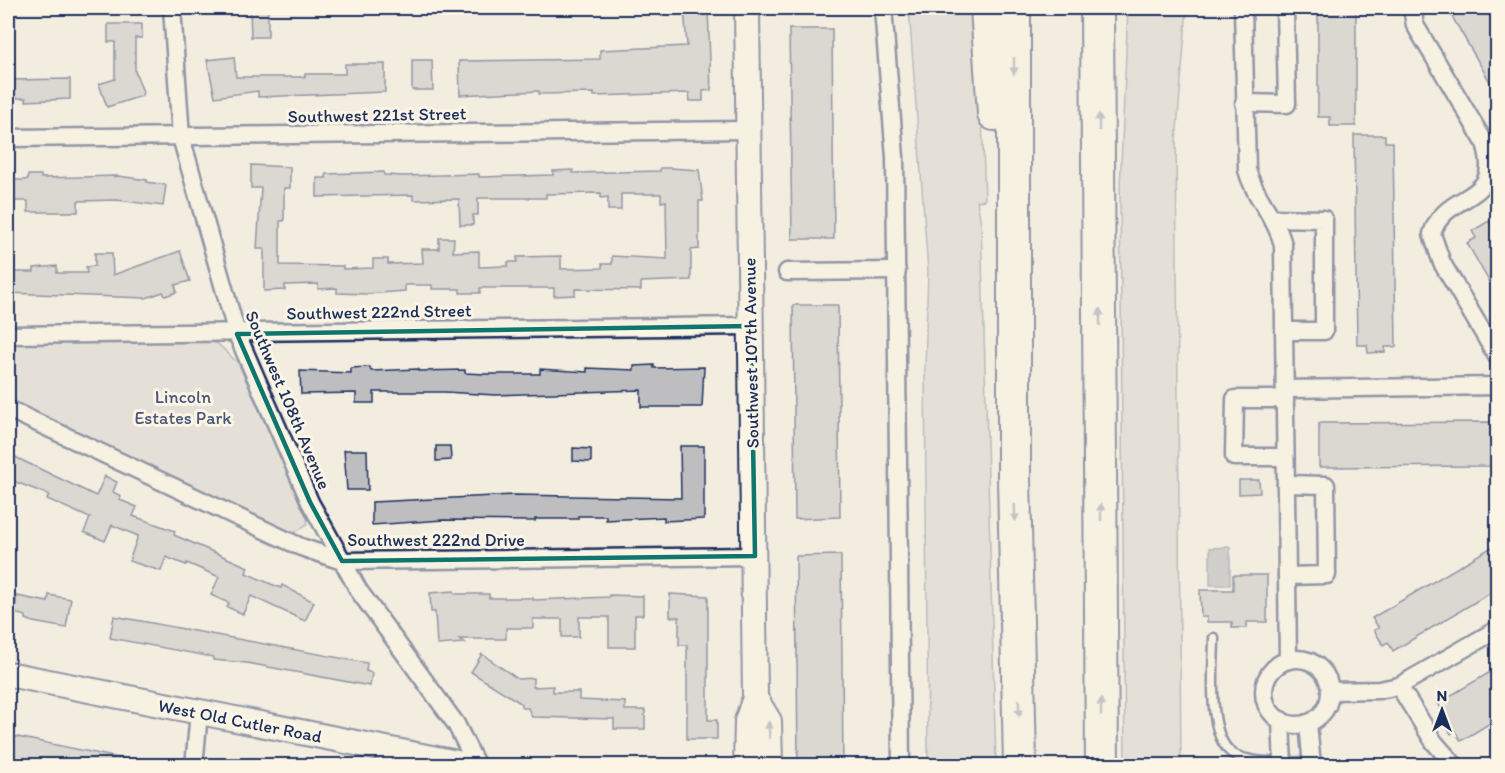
<svg xmlns="http://www.w3.org/2000/svg" width="1505" height="773" viewBox="0 0 1505 773" font-family="Itim,sans-serif">
  <style>
    .green { fill: #d3d1cc; stroke: #778095; stroke-width: 1.5 }
    .water { fill: #a9acb3; stroke: #707a91; stroke-width: 1.5 }
    .building { fill: #bebec0; stroke: #1b2f5e; stroke-width: 1.5 }
    .lines { fill: none; stroke-linecap: round; stroke-linejoin: round }
    .lane-casing { stroke: #1b2f5e; stroke-width: 13 }
    .street-casing { stroke: #1b2f5e; stroke-width: 21 }
    .secondary-casing { stroke: #1b2f5e; stroke-width: 28 }
    .highway-casing { stroke: #1b2f5e; stroke-width: 36 }
    .lane { stroke: #fcf5e5; stroke-width: 8 }
    .street { stroke: #fcf5e5; stroke-width: 16 }
    .secondary { stroke: #fcf5e5; stroke-width: 24 }
    .highway { stroke: #fcf5e5; stroke-width: 32 }
    .oneway { fill: #8c92a2 }
    .marked { fill: none; stroke: #0f766e; stroke-width: 4.5; stroke-linejoin: round }
    .labels { text-anchor: middle; dominant-baseline: central; stroke-width: 6; stroke-linejoin: round; paint-order: stroke }
    .street-label { font-size: 18px; fill: #1b2f5e; stroke: #fcf5e5 }
    .park-label { font-size: 18px; fill: #49587a; stroke: #fcf5e5 }
  </style>
  <rect width="100%" height="100%" fill="#f3ede0"/>
  <filter id="ink" filterUnits="userSpaceOnUse"><feTurbulence type="fractalNoise" baseFrequency=".0167" numOctaves="2"/><feDisplacementMap in="SourceGraphic" scale="12" xChannelSelector="R" yChannelSelector="G"/><feConvolveMatrix kernelMatrix="1 2 1 2 8 2 1 2 1" color-interpolation-filters="sRGB"/></filter>
  <g filter="url(#ink)">
    <g class="green">
      <polygon points="909,8 978,8 985,200 977,201 981,223 996,765 928,765 925,367 928,271"/>
      <polygon points="1128,8 1187,8 1176,141 1181,765 1125,765 1120,188"/>
      <polygon points="205,340 218,344 238,363 307,517 307,524 294,533 290,532 8,400 8,342"/>
    </g>
    <polygon class="water" points="1230,547 1230,585 1210,585 1210,548"/>
    <g class="building">
      <polygon points="250,8 268,8 268,37 251,37"/>
      <polygon points="684,8 708,8 711,90 703,91 703,101 690,101 689,93 594,96 594,93 539,94 539,91 460,95 459,61 600,59 600,50 687,46"/>
      <polygon points="1318,8 1356,8 1356,126 1330,126 1330,117 1318,117"/>
      <polygon points="1447,8 1497,8 1497,94"/>
      <polygon points="108,24 142,24 142,38 135,38 135,71 143,92 142,96 107,107 99,84 115,79 115,42 108,42"/>
      <polygon points="789,29 832,29 834,239 792,239"/>
      <polygon points="234,57 236,77 305,77 305,74 345,74 345,64 385,64 385,92 258,97 258,91 215,97 207,60"/>
      <polygon points="412,60 432,60 433,90 412,90"/>
      <polygon points="70,79 70,99 26,101 26,98 8,98 8,80"/>
      <polygon points="1354,135 1385,135 1385,142 1393,142 1396,347 1385,347 1385,352 1368,353 1367,345 1357,345"/>
      <polygon points="251,165 290,167 290,188 284,188 284,221 280,221 280,265 343,266 343,269 373,268 373,259 388,259 388,264 423,263 422,249 439,249 439,238 454,238 453,252 479,251 479,267 508,266 508,262 517,262 517,257 561,256 561,269 602,268 602,264 612,264 612,256 667,259 666,201 661,202 661,194 621,194 621,210 608,210 608,197 601,198 601,193 546,194 546,198 478,198 478,215 473,215 473,225 460,225 459,199 413,200 413,195 317,197 317,178 326,178 326,174 384,172 384,175 404,176 479,174 479,177 553,175 553,171 573,170 573,173 660,171 660,168 670,168 699,170 703,201 699,201 699,249 691,250 691,280 641,282 641,290 575,289 575,295 554,296 554,288 480,288 480,293 460,293 460,289 432,289 432,285 405,285 405,291 366,294 337,293 337,288 318,289 318,284 285,285 285,290 264,291 264,249 257,249 261,188 251,188"/>
      <polygon points="28,175 41,175 41,178 118,176 147,180 147,182 166,185 163,206 117,200 78,201 78,212 28,212 28,201 8,201 8,180 24,180 28,179"/>
      <polygon points="1489,221 1497,234 1497,295 1467,243 1476,238 1472,231"/>
      <polygon points="180,251 190,281 175,285 177,292 165,296 163,292 146,298 8,293 8,272 34,272 34,268 57,266 57,273 87,273 86,267 95,266 95,253 112,253 113,275"/>
      <polygon points="793,305 838,305 840,517 795,519"/>
      <polygon points="654,365 654,368 704,367 702,407 641,407 641,390 495,395 445,392 374,392 374,403 356,403 356,393 301,394 300,371 351,373 351,368 370,367 371,371 418,369 418,371 465,370 465,373 485,374 540,374 540,369 587,372 587,368 634,370 634,366"/>
      <polygon points="1497,422 1497,466 1319,467 1319,423"/>
      <polygon points="436,446 450,446 451,460 436,461"/>
      <polygon points="680,446 704,446 704,519 664,521 664,517 606,520 606,516 578,516 578,519 535,519 535,521 443,520 372,525 372,502 514,495 681,498"/>
      <polygon points="573,448 591,449 591,462 573,461"/>
      <polygon points="344,450 367,450 368,490 347,490"/>
      <polygon points="13,456 96,496 105,476 117,482 113,492 121,496 120,500 137,507 133,516 175,531 174,535 248,567 246,573 271,584 281,588 282,585 314,602 305,621 251,596 243,614 227,607 229,603 211,595 219,577 187,563 186,565 166,557 161,571 129,561 138,536 112,525 105,541 84,532 90,518 47,499 49,495 8,479 8,468"/>
      <polygon points="1239,480 1259,480 1260,493 1239,494"/>
      <polygon points="1497,544 1497,589 1393,651 1388,642 1383,645 1374,630 1379,628 1372,618"/>
      <polygon points="841,555 843,765 798,765 796,556"/>
      <polygon points="1233,575 1267,575 1267,622 1247,622 1247,628 1232,628 1232,622 1207,622 1207,617 1201,617 1200,590 1233,590"/>
      <polygon points="454,591 455,594 489,594 489,598 533,598 533,600 609,597 609,595 643,596 643,615 635,615 635,647 609,647 609,617 579,617 579,637 562,637 562,619 533,619 533,628 506,628 506,639 459,639 465,643 437,645 435,612 431,612 430,593"/>
      <polygon points="670,594 708,596 708,720 717,720 717,739 687,739 687,645 679,645 679,617 670,617"/>
      <polygon points="49,595 71,599 66,628 33,622 26,619 26,616 14,613 17,596 48,602"/>
      <polygon points="114,616 367,663 366,671 372,673 370,686 247,663 213,660 213,657 110,638"/>
      <polygon points="482,654 518,679 533,678 533,687 553,686 553,692 579,692 579,700 625,702 625,710 645,710 645,729 614,729 614,719 532,717 528,708 522,708 522,704 471,672"/>
      <polygon points="1497,668 1497,719 1461,741 1455,731 1451,734 1441,716 1444,714 1438,703"/>
      <polygon points="8,735 124,759 123,765 8,765"/>
    </g>
    <g class="lines">
      <g class="lane-casing">
        <path id="lane" d="M1214,638c0,29 -9,105 23,118 22,9 51,6 75,6"/>
      </g>
      <g class="street-casing">
        <g id="street">
          <polyline points="172,8 181,137 237,334 310,502 359,591 456,724 477,766"/>
          <polyline points="883,8 895,157 901,766"/>
          <path d="M1243,8l4,162c8,29 30,48 36,75l5,415"/>
          <path d="M1412,8l3,17 70,118c20,63 -40,46 -53,91l10,29 56,95"/>
          <polyline points="1244,103 1287,104 1285,8"/>
          <polyline points="8,138 748,130"/>
          <polyline points="1271,218 1324,219 1324,331 1284,331"/>
          <polyline points="787,272 897,271"/>
          <polyline points="8,335 751,326"/>
          <polyline points="1285,389 1498,386"/>
          <polyline points="8,409 301,547 342,561 755,556"/>
          <polyline points="1285,457 1234,457 1235,399 1285,399"/>
          <polyline points="1286,484 1326,485 1327,575 1287,576"/>
          <circle cx="1297" cy="692" r="33"/>
          <polyline points="1399,686 1434,742 1455,766"/>
          <polyline points="1330,691 1379,690 1399,686 1498,629"/>
          <polyline points="1281,720 1283,766"/>
          <polyline points="1308,723 1312,766"/>
          <polyline points="194,766 199,713"/>
        </g>
      </g>
      <g class="secondary-casing">
        <g id="secondary">
          <polyline points="8,674 472,766"/>
          <polyline points="755,698 769,721 770,766"/>
          <polyline points="746,766 747,721 755,698 747,8"/>
        </g>
      </g>
      <g class="highway-casing">
        <g id="highway">
          <polyline points="987,8 994,114"/>
          <polyline points="1014,8 1014,478 1020,766"/>
          <polyline points="1097,8 1102,766"/>
        </g>
      </g>
      <use href="#lane" class="lane"/>
      <use href="#street" class="street"/>
      <use href="#secondary" class="secondary"/>
      <use href="#highway" class="highway"/>
    </g>
    <defs><path id="oneway-solid" d="M-6-.8H1V-3.2L6.5 0L1 3.2V.8H-6Z" transform="scale(1.5)"/></defs>
    <g class="oneway">
      <use href="#oneway-solid" transform="translate(1014 66) rotate(90)"/>
      <use href="#oneway-solid" transform="translate(1099 122) rotate(-91)"/>
      <use href="#oneway-solid" transform="translate(1100 317) rotate(-90)"/>
      <use href="#oneway-solid" transform="translate(1101 512) rotate(-90)"/>
      <use href="#oneway-solid" transform="translate(1015 513) rotate(89)"/>
      <use href="#oneway-solid" transform="translate(1101 707) rotate(-90)"/>
      <use href="#oneway-solid" transform="translate(1019 708) rotate(89)"/>
      <use href="#oneway-solid" transform="translate(769 730) rotate(-93)"/>
    </g>
  </g>
  <path d="M0 0H1505V773H0ZM751,326l4,230 -413,5 -32,-59 -73,-168z" fill="#f3ede0" fill-opacity=".55" fill-rule="evenodd"/>
  <path class="marked" d="M751,326l4,230 -413,5 -32,-59 -73,-168z"/>
  <g class="labels">
    <g class="street-label">
      <text transform="translate(377 115) rotate(-1)">Southwest 221st Street</text>
      <text transform="translate(379 312) rotate(-1)">Southwest 222nd Street</text>
      <text transform="translate(751 353) rotate(-91)">Southwest 107th Avenue</text>
      <text transform="translate(288 400) rotate(67)">Southwest 108th Avenue</text>
      <text x="436" y="540">Southwest 222nd Drive</text>
      <text transform="translate(240 721) rotate(11)">West Old Cutler Road</text>
    </g>
    <g class="park-label">
      <text x="183" y="397">Lincoln<tspan x="183" dy="21">Estates Park</tspan></text>
    </g>
  </g>
  <rect width="1505" height="773" fill="none" stroke="#fcf5e5" stroke-width="30"/>
  <rect x="15" y="15" width="1475" height="743" fill="none" stroke="#1b2f5e" stroke-width="2" filter="url(#ink)"/>
  <g transform="translate(1442 710)" stroke="#fcf5e5" stroke-width="4.5" paint-order="stroke">
  <path d="M0-4.5L10 22L0 15L-10 22Z" fill="#1b2f5e"/>
  <text y="-9" font-size="16" font-weight="bold" text-anchor="middle" fill="#1b2f5e">N</text>
  </g>
</svg>
